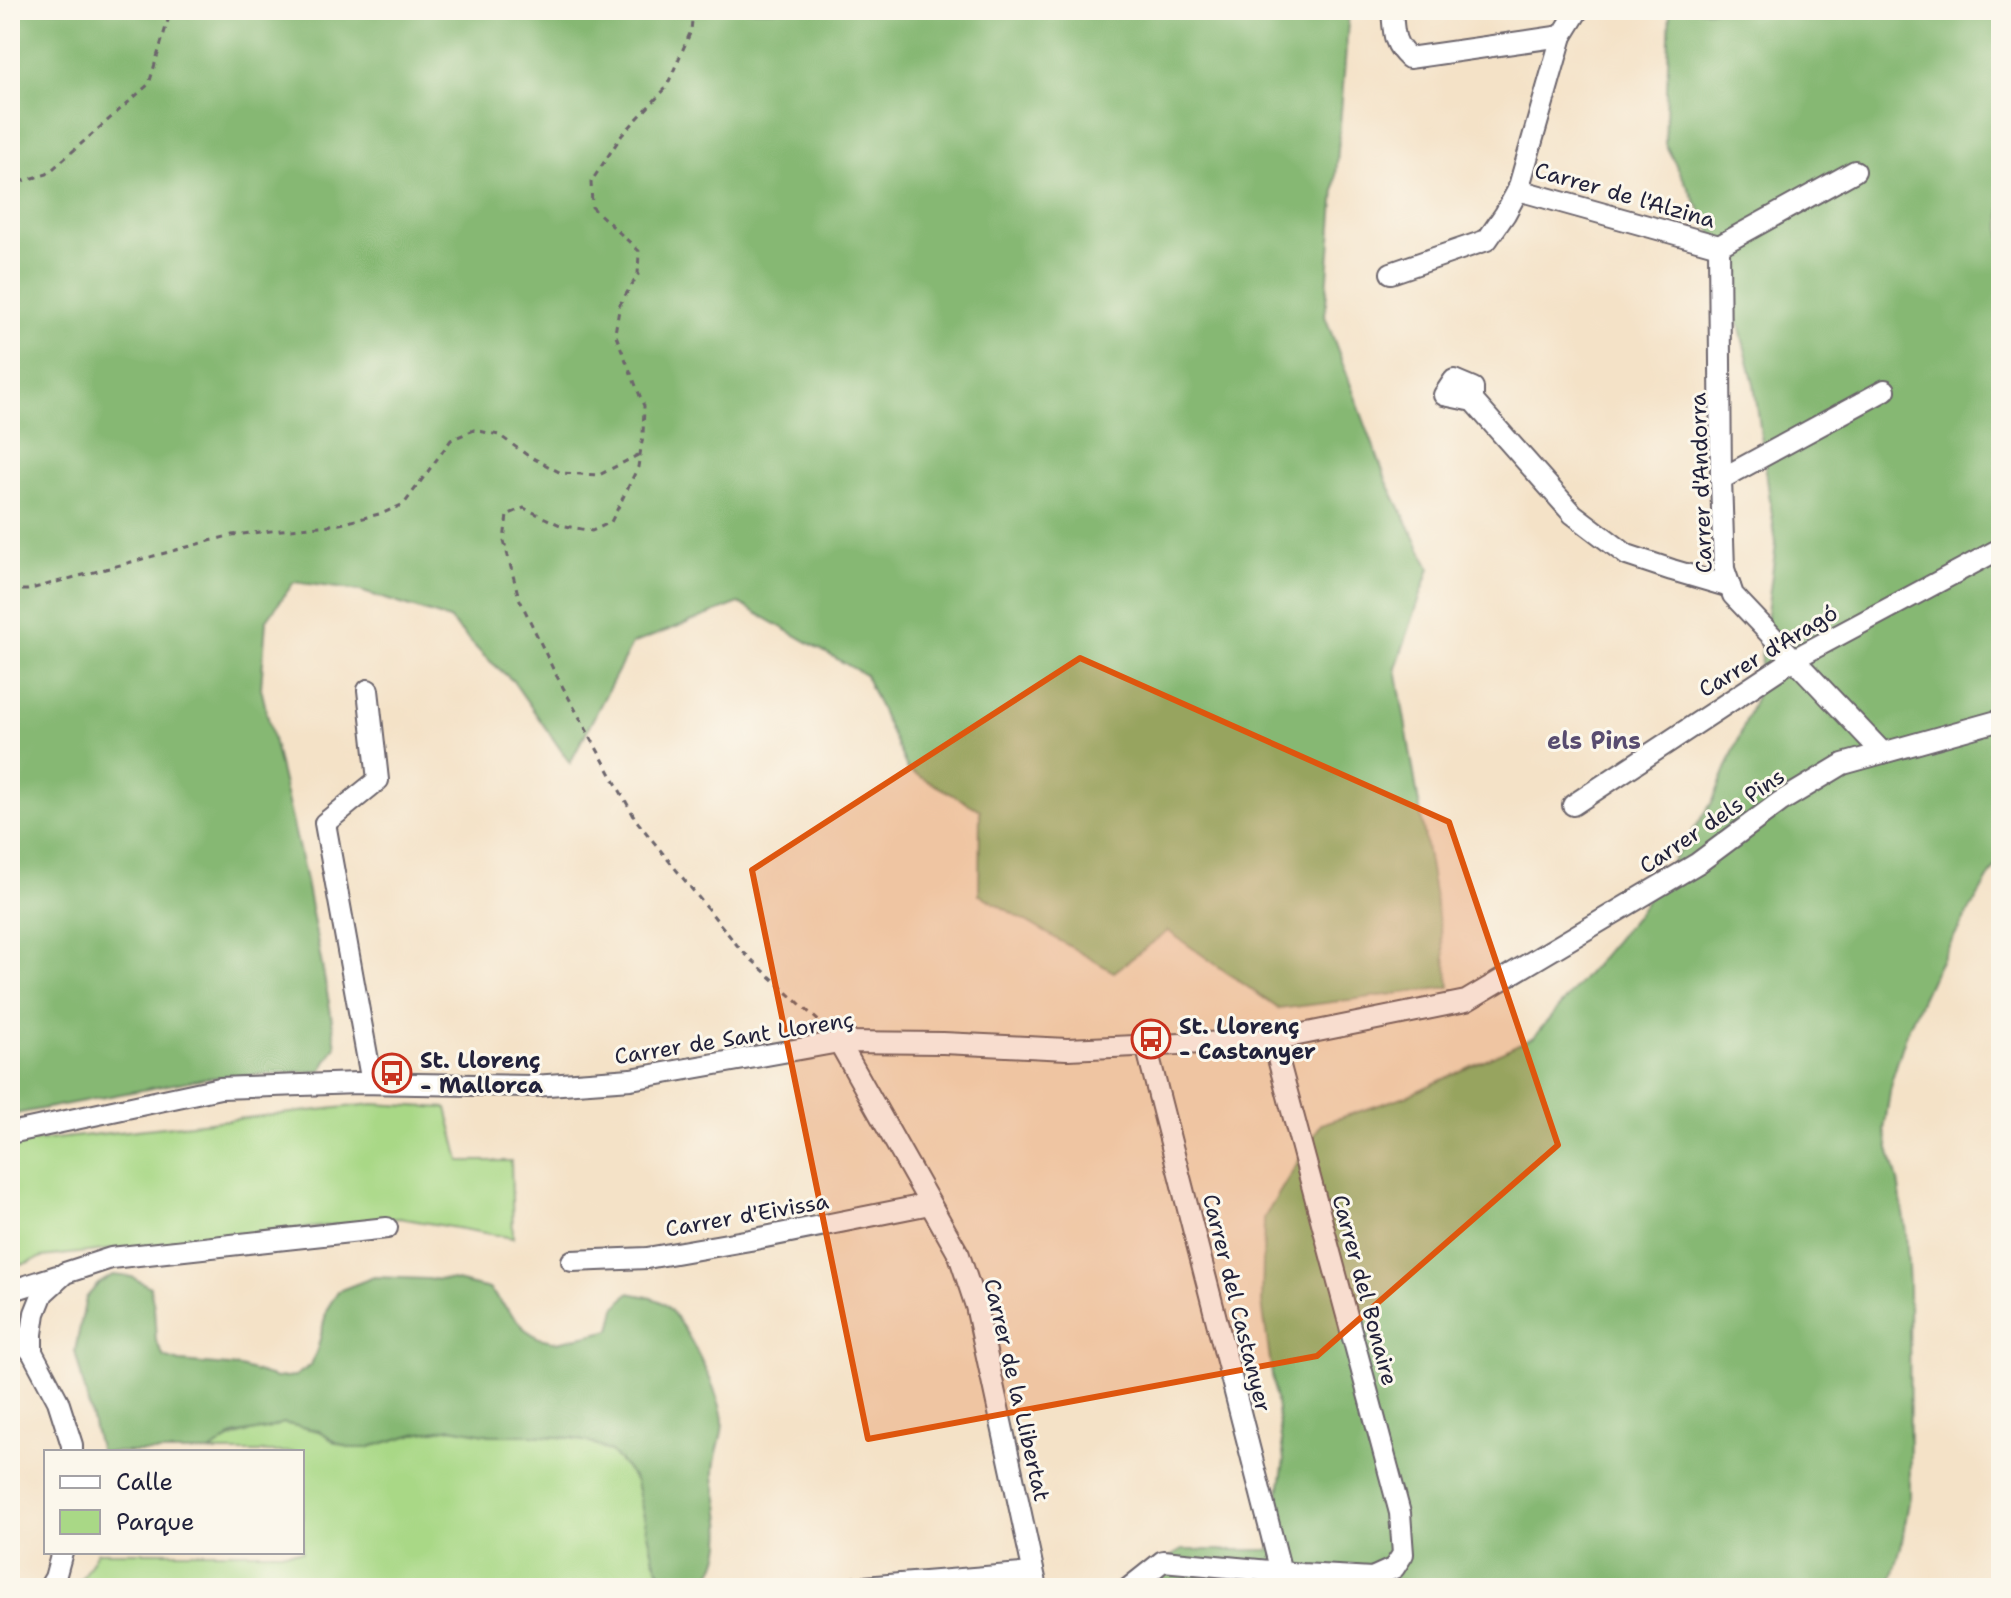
<svg xmlns="http://www.w3.org/2000/svg" width="2011" height="1598" viewBox="0 0 2011 1598" font-family="'Shantell Sans',sans-serif">
  <style>
    .green { fill: #a9d886; stroke: #667d60; stroke-width: 2 }
    .forest { fill: #86b873; stroke: #546d57; stroke-width: 2 }
    .lines { fill: none; stroke-linecap: round; stroke-linejoin: round }
    .minor-casing { stroke: #6c656c; stroke-width: 24 }
    .path { stroke: #6c656c; stroke-width: 3; stroke-dasharray: 6 6; stroke-linecap: butt }
    .minor { stroke: #fff; stroke-width: 20 }
    .marked { fill: #de560e; fill-opacity: 0.2; stroke: #de560e; stroke-width: 6; stroke-linejoin: round }
    .labels { text-anchor: middle; dominant-baseline: central; stroke-width: 6; stroke-linejoin: round; paint-order: stroke }
    .street-label { font-size: 22px; fill: #22223b; stroke: #fbf7ec }
    .poi-label { font-size: 22px; font-weight: bold; fill: #22223b; stroke: #fbf7ec; text-anchor: start }
    .neighbourhood-label { font-size: 24px; font-weight: bold; fill: #584c70; stroke: #fbf7ec }
  </style>
  <rect width="100%" height="100%" fill="#fbf7ec"/>
  <filter id="ink" filterUnits="userSpaceOnUse"><feTurbulence type="fractalNoise" baseFrequency=".0125" numOctaves="2"/><feDisplacementMap in="SourceGraphic" scale="16" xChannelSelector="R" yChannelSelector="G"/><feConvolveMatrix kernelMatrix="1 2 1 2 8 2 1 2 1" color-interpolation-filters="sRGB"/></filter>
  <filter id="wash" filterUnits="userSpaceOnUse"><feTurbulence type="fractalNoise" baseFrequency=".006" numOctaves="4" result="noise"/><feDisplacementMap in="SourceGraphic" scale="32" xChannelSelector="R" yChannelSelector="G"/><feGaussianBlur stdDeviation="1.8" result="paint"/><feColorMatrix in="noise" values="0 0 0 0 0 0 0 0 0 0 0 0 0 0 0 0 0 1.4 0 .05"/><feComposite in="paint" operator="in"/></filter>
  <g filter="url(#wash)">
    <rect width="100%" height="100%" fill="#f4e2c7"/>
    <g class="green">
      <polygon points="373,1104 447,1108 460,1161 511,1161 513,1238 400,1218 42,1257 24,1264 10,1263 10,1144"/>
      <path d="M283,1423l36,8 16,11 31,6 49,-14 37,-6 39,7h40l40,3 21,5 19,9 14,15 11,15 18,77 15,29h-593l21,-36h205v-100h-92c23,-21 46,-19 73,-29z"/>
    </g>
    <g class="forest">
      <polygon points="10,10 1349,10 1325,316 1387,482 1430,568 1396,668 1450,987 1279,1009 1168,931 1114,972 979,894 980,810 908,770 865,675 739,603 632,644 570,763 513,681 483,655 449,619 360,591 294,582 266,621 261,688 304,871 330,1008 336,1046 321,1071 205,1078 10,1115"/>
      <polygon points="1670,10 2001,10 2001,857 1955,935 1930,981 1908,1029 1892,1079 1884,1130 1898,1181 1906,1233 1909,1285 1910,1496 1901,1547 1890,1588 1117,1588 1182,1550 1270,1550 1284,1460 1262,1303 1264,1218 1321,1124 1409,1095 1534,1037 1636,916 1713,801 1756,696 1776,544 1754,384 1719,246 1665,144"/>
      <path d="M113,1275l19,2 18,10 4,20 2,34 8,16 16,5 60,5 36,11 19,-2 16,-11 7,-18 9,-38 11,-18 36,-14 78,3 37,9 36,40 14,9 18,4 54,-12 5,-22 12,-15c11,2 26,4 35,10 20,14 60,95 60,119 0,17 -10,34 -9,54 1,12 5,24 6,36 4,26 2,65 -27,75 -7,3 -17,1 -24,1l-15,-29 -18,-77 -11,-15 -14,-15 -19,-9 -21,-5 -40,-3h-40l-39,-7 -37,6 -49,14h-16l-15,-6 -16,-11 -36,-8 -16,6 -33,6 -24,17h-110l-25,-101 11,-53 12,-14z"/>
    </g>
  </g>
  <g filter="url(#ink)">
    <g class="lines">
      <g class="minor-casing">
        <g id="minor">
          <path d="M1392,10c2,21 0,33 17,48l153,-22"/>
          <polyline points="1518,190 1719,246"/>
          <polyline points="1719,246 1721,479 1724,569 1733,595 1883,753"/>
          <polyline points="1719,246 1855,171"/>
          <polyline points="1391,273 1487,240 1505,214 1518,190 1562,36 1578,10"/>
          <polyline points="1473,401 1444,395 1454,380 1473,388 1473,401 1573,514 1627,555 1672,570 1730,587"/>
          <polyline points="1721,479 1885,390"/>
          <polyline points="368,690 378,780 325,823 372,1083"/>
          <polyline points="1573,805 1794,659 1996,551"/>
          <polyline points="839,1042 959,1255 976,1306 1037,1588"/>
          <polyline points="1146,1045 1281,1572"/>
          <polyline points="10,1133 220,1088 358,1083 534,1086 631,1079 839,1042 943,1043 1067,1049 1273,1040 1466,1001 1698,863 1780,802 1843,764 2001,720"/>
          <polyline points="572,1261 647,1258 750,1240 930,1204"/>
          <polyline points="10,1291 57,1276"/>
          <polyline points="10,1328 32,1352 58,1401 72,1445 72,1452"/>
          <polyline points="32,1352 32,1334 35,1313 43,1293 65,1273 111,1258 387,1228"/>
          <polyline points="49,1588 55,1578 62,1552"/>
          <polyline points="852,1588 1033,1573"/>
          <polyline points="1129,1588 1163,1561 1302,1574 1372,1578 1394,1568 1403,1554 1400,1513 1273,1040"/>
        </g>
      </g>
      <g class="path">
        <polyline points="693,10 691,31 666,88 622,135 591,182 592,207 639,251 638,275 620,304 615,333 644,406 643,436 638,467 611,522 592,531 560,525 524,508 507,515 504,541 519,598 554,671 636,820 741,950 823,1025"/>
        <polyline points="10,188 16,183 47,174 149,84 171,10"/>
        <polyline points="10,590 27,590 232,535 340,524 383,513 404,504 451,440 474,430 499,435 527,455 561,473 599,475 640,454"/>
      </g>
      <use href="#minor" class="minor"/>
    </g>
  </g>
  <path class="marked" d="M1080,658l369,164 109,323 -241,211 -449,83 -116,-569z"/>
  <defs>
    <g id="bus-ring" transform="scale(2)"><circle r="9.5" fill="#fbf7ec" stroke="#c8321e" stroke-width="1.5"/><path d="M-5-6H5V4H4V6H2V4H-2V6H-4V4H-5ZM-3.5-4V0h7V-4ZM-3.5 1.2v1.5H-2V1.2ZM2 1.2v1.5H3.5V1.2Z" fill="#c8321e"/></g>
  </defs>
  <g fill-rule="evenodd">
    <use href="#bus-ring" x="1151" y="1039"/>
    <use href="#bus-ring" x="392" y="1073"/>
  </g>
  <g class="labels">
    <g class="street-label">
      <text transform="translate(1625 195) rotate(16)">Carrer de l'Alzina</text>
      <text transform="translate(1701 483) rotate(-92)">Carrer d'Andorra</text>
      <text transform="translate(1768 651) rotate(-31)">Carrer d'Aragó</text>
      <text transform="translate(1712 821) rotate(-34)">Carrer dels Pins</text>
      <text transform="translate(734 1038) rotate(-9)">Carrer de Sant Llorenç</text>
      <text transform="translate(747 1215) rotate(-10)">Carrer d'Eivissa</text>
      <text transform="translate(1365 1290) rotate(75)">Carrer del Bonaire</text>
      <text transform="translate(1237 1303) rotate(76)">Carrer del Castanyer</text>
      <text transform="translate(1017 1390) rotate(77)">Carrer de la Llibertat</text>
    </g>
    <g class="poi-label">
      <text x="1179" y="1026">St. Llorenç<tspan x="1179" dy="25">- Castanyer</tspan></text>
      <text x="420" y="1060">St. Llorenç<tspan x="420" dy="25">- Mallorca</tspan></text>
    </g>
    <g class="neighbourhood-label">
      <text x="1594" y="741">els Pins</text>
    </g>
  </g>
  <rect width="2011" height="1598" fill="none" stroke="#fbf7ec" stroke-width="40"/>
  <rect x="44" y="1450" width="260" height="104" fill="#fbf7ec" stroke="#a4a2a5" stroke-width="2"/>
  <rect x="60" y="1476" width="40" height="12" fill="#ffffff" stroke="#a4a2a5" stroke-width="2"/>
  <text x="116" y="1490" font-size="24" fill="#22223b">Calle</text>
  <rect x="60" y="1510" width="40" height="24" fill="#a9d886" stroke="#a4a2a5" stroke-width="2"/>
  <text x="116" y="1530" font-size="24" fill="#22223b">Parque</text>
</svg>
